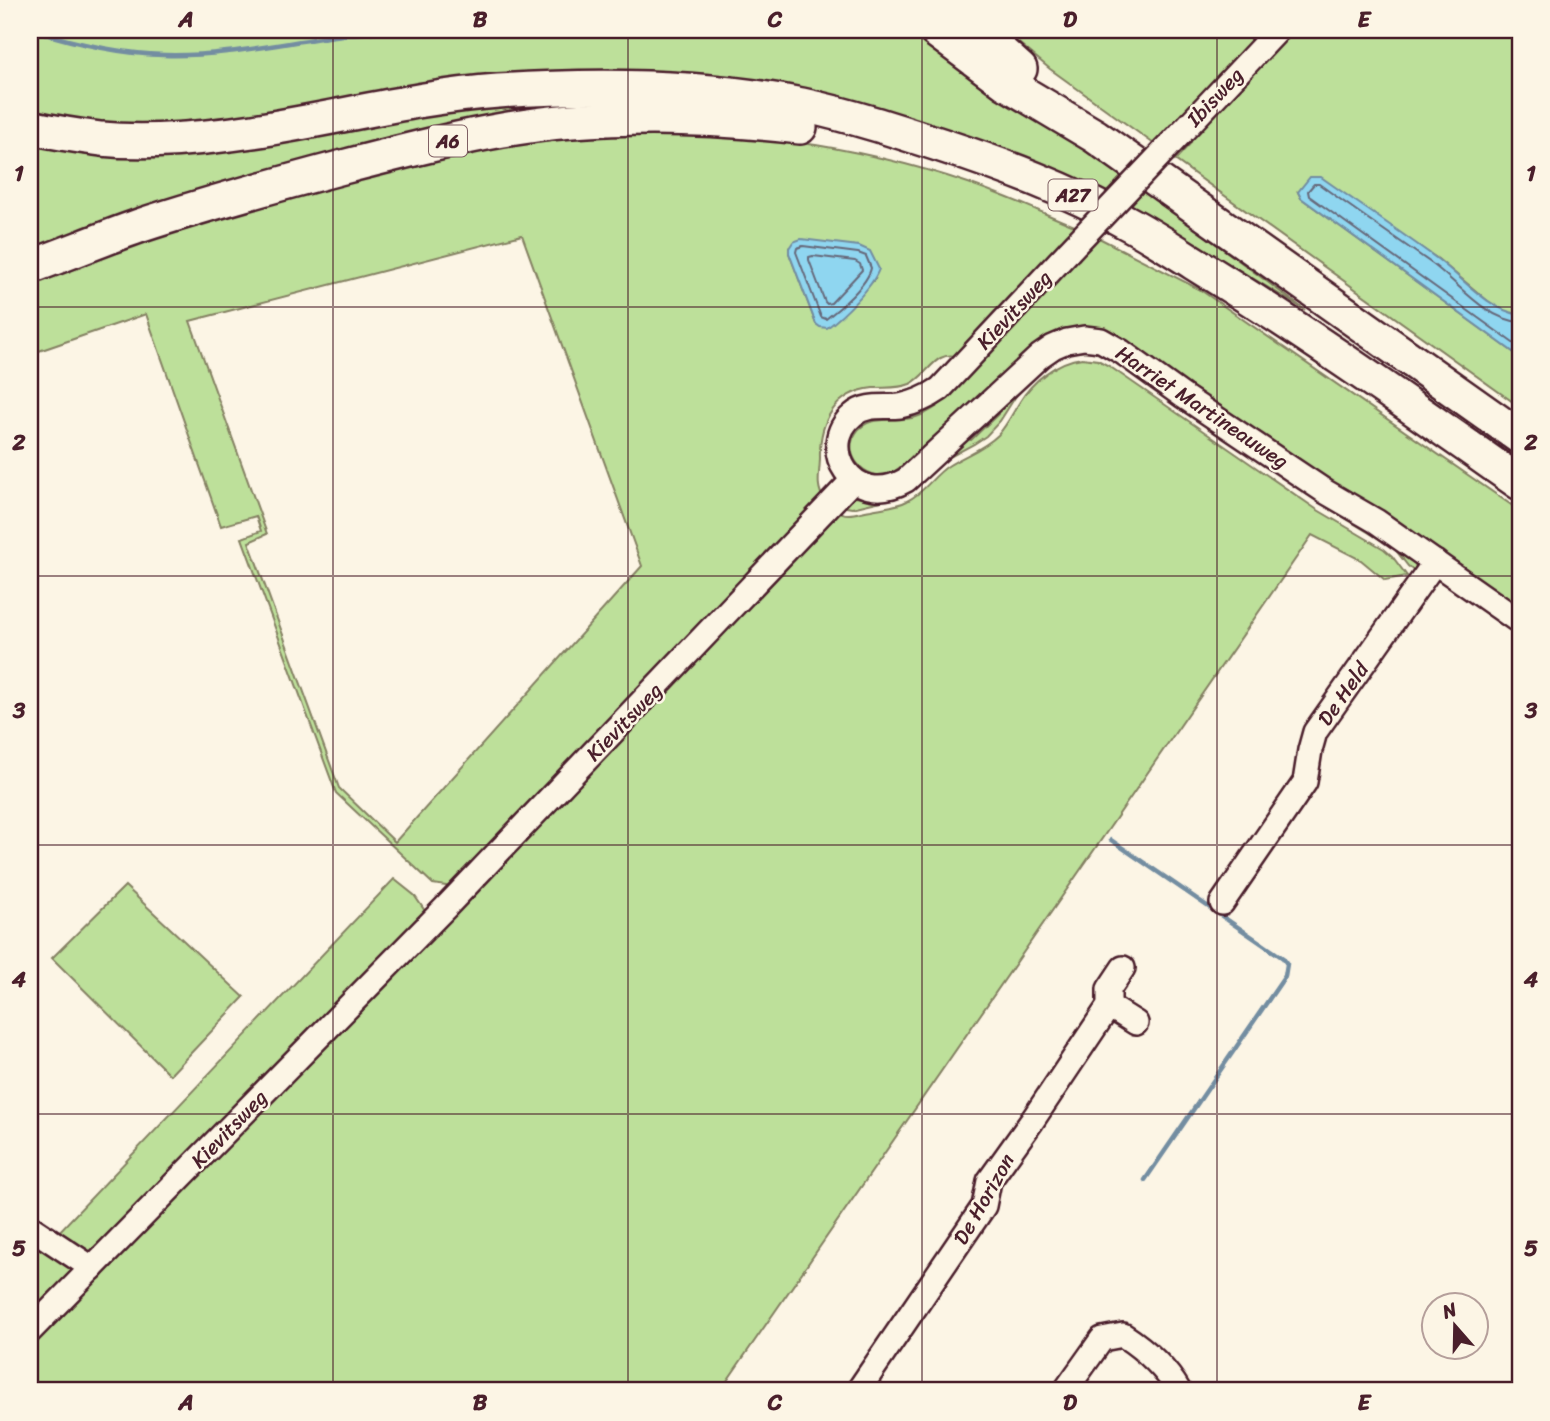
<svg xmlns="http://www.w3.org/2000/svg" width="1550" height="1421" viewBox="0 0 1550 1421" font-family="Sriracha,sans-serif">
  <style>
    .green { fill: #bde09a; stroke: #848062; stroke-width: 2; fill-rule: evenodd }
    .water { fill: #8fd6f0; stroke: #738da1; stroke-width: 2 }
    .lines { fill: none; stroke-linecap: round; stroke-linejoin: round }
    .shore { stroke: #66687a; stroke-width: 2 }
    .stream { stroke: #738da1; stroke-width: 4.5 }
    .minor-casing { stroke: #4a1f2b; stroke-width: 28 }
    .highway-casing { stroke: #4a1f2b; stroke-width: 38 }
    .minor { stroke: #fcf5e5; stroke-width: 23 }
    .highway { stroke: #fcf5e5; stroke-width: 33 }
    .minor-bridge-casing { stroke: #4a1f2b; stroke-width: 28; stroke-linecap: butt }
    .minor-bridge { stroke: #fcf5e5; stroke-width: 23 }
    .grid { fill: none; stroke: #4a1f2b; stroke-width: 2; stroke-opacity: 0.55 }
    .labels { text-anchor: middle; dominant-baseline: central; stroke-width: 5; stroke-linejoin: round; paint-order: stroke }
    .shield { fill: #fcf5e5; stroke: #7f5f63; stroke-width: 2 }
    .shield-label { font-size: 19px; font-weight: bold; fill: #4a1f2b }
    .street-label { font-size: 21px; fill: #4a1f2b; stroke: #fcf5e5 }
    .neatline { fill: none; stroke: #4a1f2b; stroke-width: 2.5 }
    .grid-label { font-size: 23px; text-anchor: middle; font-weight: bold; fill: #4a1f2b }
  </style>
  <rect width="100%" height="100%" fill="#fcf5e5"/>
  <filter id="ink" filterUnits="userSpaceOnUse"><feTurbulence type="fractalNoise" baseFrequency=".0143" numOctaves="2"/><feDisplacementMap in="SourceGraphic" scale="14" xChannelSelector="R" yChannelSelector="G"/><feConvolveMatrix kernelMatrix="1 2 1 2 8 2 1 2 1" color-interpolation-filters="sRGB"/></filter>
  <g filter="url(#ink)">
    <g class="green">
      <polygon points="30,30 918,30 970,71 1175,213 1305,310 1140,210 1068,174 995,146 943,129 736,85 152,129 30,116"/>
      <polygon points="1003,30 1064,30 1077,36 1108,36 1116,30 1262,30 1154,144 1050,69"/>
      <polygon points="1288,30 1520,30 1520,315 1501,310 1488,301 1438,259 1386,224 1298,192 1301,198 1520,357 1520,407 1175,160 1191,143 1189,140"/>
      <polygon points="580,101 651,102 30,254 30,143 407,119 484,109"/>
      <path d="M635,131c66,4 132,5 198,17 59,11 119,27 175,50 23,9 46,20 69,29l-118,130c-24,-8 -30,18 -49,27 -12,5 -24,3 -37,4 -38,4 -54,34 -53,69 0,16 -5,29 4,42l-373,390 -5,-3 -13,-2 -97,-91 -94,-255 19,-7 -5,-15 -35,10 -75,-212 -116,40v-78l114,-41 331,-85 80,-12zM522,235l120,331 -247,276 -56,-54 -90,-246 18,-8 -77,-213zM789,248l86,31 -42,44 -17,1 -27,-71z"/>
      <path d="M1097,237l102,52 321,222v100l-431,-283c-13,-2 -23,1 -35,6l-135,123 -5,-3c-7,7 -15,16 -24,20 -24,8 -49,-19 -34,-41 13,-20 40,-10 60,-16 18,-6 31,-17 43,-31l-3,-4z"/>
      <polygon points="1096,348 1415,560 1416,573 1408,566 1394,548 1317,501 1112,359 1102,354 1088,351 1073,352 1059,356 1021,388 1000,421 986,436 974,444 944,460 914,488 902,496 852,508 846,507 840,504 854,497 864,498 963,437 971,440 998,414 998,403 1064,349"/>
      <path d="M1082,358l16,2 11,6 207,143 68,40 8,7 15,20 -22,4 -24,-20 -49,-25 -592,856h-690v-47l156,-160 649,-674c14,8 22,2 36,0 12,-3 25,-3 36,-9 17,-8 26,-25 41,-35 17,-11 36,-17 50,-31 9,-10 14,-21 21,-32 13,-22 38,-42 63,-45z"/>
      <polygon points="394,879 414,895 427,914 89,1258 55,1236"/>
      <polygon points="125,886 244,997 170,1075 52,958"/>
      <polygon points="30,1234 78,1269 30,1319"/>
    </g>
    <g class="water">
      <path d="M1310,177h11c38,27 77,53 115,81 28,21 50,50 84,57v42l-219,-159 -3,-6z"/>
      <path d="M801,239l58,7 11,5 9,18c-7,19 -36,47 -52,59l-7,-1 -4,-3 -27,-71v-5l4,-6z"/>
    </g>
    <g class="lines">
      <g class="shore">
        <path d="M803,246l55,7 8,3 5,12c-3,16 -32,41 -45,51l-5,-2 -25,-65 1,-4z"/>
        <polygon points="813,256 855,261 860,264 862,270 831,303 827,304 825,302 809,260 809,257"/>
        <path d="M1520,322c-36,-3 -61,-39 -89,-59 -37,-26 -75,-52 -112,-79h-5l-6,7 1,5 211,152"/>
      </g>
      <g class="stream">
        <path d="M32,30c42,13 87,24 132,25 63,2 125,-14 187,-21 30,-3 61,-4 91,-4"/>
        <polyline points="570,30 573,30"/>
        <polyline points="579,31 629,33 657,30"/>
        <polyline points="1111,840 1283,958 1287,964 1285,976 1145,1180"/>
      </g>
      <g class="minor-casing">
        <g id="minor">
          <polyline points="1180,134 1278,30"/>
          <path d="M1069,251l-129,138c-13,9 -25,14 -40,17 -16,2 -33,-3 -47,9 -37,30 -1,96 53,65l134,-124 13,-9 14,-6 17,-3 17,2 21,12 61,44 143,96 50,29 144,101"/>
          <polyline points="1222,903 1305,782 1310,750 1315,732 1435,562"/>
          <polyline points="1109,1006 1136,1023"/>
          <polyline points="30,1227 92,1268"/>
          <polyline points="30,1331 445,908 853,480"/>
          <polyline points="858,1391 984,1206 989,1181 1032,1121 1109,1006 1109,989 1123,968"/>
          <path d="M1065,1391l37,-52 21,-4c23,15 42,32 56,56"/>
        </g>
      </g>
      <g class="highway-casing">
        <g id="highway">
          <polyline points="935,30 1006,83 1095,136 1520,437"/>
          <polyline points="976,30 1020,69"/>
          <path d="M30,127c23,5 47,9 71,12 50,5 103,-1 152,-8 82,-12 162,-34 245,-40 101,-7 205,-6 304,14 47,10 93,25 139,40 64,21 126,44 185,77 23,12 46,27 68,41 112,69 219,145 326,220"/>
          <path d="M30,267c36,-13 72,-28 109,-41 67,-22 136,-41 204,-59 73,-19 154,-40 229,-46 76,-6 152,-3 228,6"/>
        </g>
      </g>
      <use href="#minor" class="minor"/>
      <use href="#highway" class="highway"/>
      <g class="minor-bridge-casing">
        <polyline id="minor-bridge" points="1069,251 1180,134"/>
      </g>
      <use href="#minor-bridge" class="minor-bridge"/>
    </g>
  </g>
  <path class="grid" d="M333,30v1361M628,30v1361M922,30v1361M1217,30v1361M30,307h1490M30,576h1490M30,845h1490M30,1114h1490"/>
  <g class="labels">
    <g class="shield">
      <rect x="429" y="125.5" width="38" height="31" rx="5"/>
      <rect x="1048.5" y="179.5" width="49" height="31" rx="5"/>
    </g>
    <g class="shield-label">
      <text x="448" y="141">A6</text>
      <text x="1073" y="195">A27</text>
    </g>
    <g class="street-label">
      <text transform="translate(1215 97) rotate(-47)">Ibisweg</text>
      <text transform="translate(1014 310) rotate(-47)">Kievitsweg</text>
      <text transform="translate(1202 407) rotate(34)">Harriet Martineauweg</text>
      <text transform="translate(1343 694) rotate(-55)">De Held</text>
      <text transform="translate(624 722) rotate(-46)">Kievitsweg</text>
      <text transform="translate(229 1129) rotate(-46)">Kievitsweg</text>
      <text transform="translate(984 1199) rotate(-60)">De Horizon</text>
    </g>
  </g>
  <rect width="1550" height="1421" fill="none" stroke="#fcf5e5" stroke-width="77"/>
  <g transform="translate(1455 1326) rotate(340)"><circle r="33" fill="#fcf5e5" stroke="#b59f9b" stroke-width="2"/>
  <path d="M0-5L12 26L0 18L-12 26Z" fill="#4a1f2b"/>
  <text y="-10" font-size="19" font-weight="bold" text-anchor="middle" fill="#4a1f2b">N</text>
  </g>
  <rect x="38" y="38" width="1474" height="1344" class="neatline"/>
  <g class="grid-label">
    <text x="186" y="27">A</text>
    <text x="480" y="27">B</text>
    <text x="775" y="27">C</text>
    <text x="1070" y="27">D</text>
    <text x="1364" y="27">E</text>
    <text x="19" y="181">1</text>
    <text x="1531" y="181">1</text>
    <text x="19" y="450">2</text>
    <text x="1531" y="450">2</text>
    <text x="19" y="718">3</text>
    <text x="1531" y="718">3</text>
    <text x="19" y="987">4</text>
    <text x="1531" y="987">4</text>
    <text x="19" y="1256">5</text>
    <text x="1531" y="1256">5</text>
    <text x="186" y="1410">A</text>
    <text x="480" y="1410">B</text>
    <text x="775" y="1410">C</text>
    <text x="1070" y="1410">D</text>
    <text x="1364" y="1410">E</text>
  </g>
</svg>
